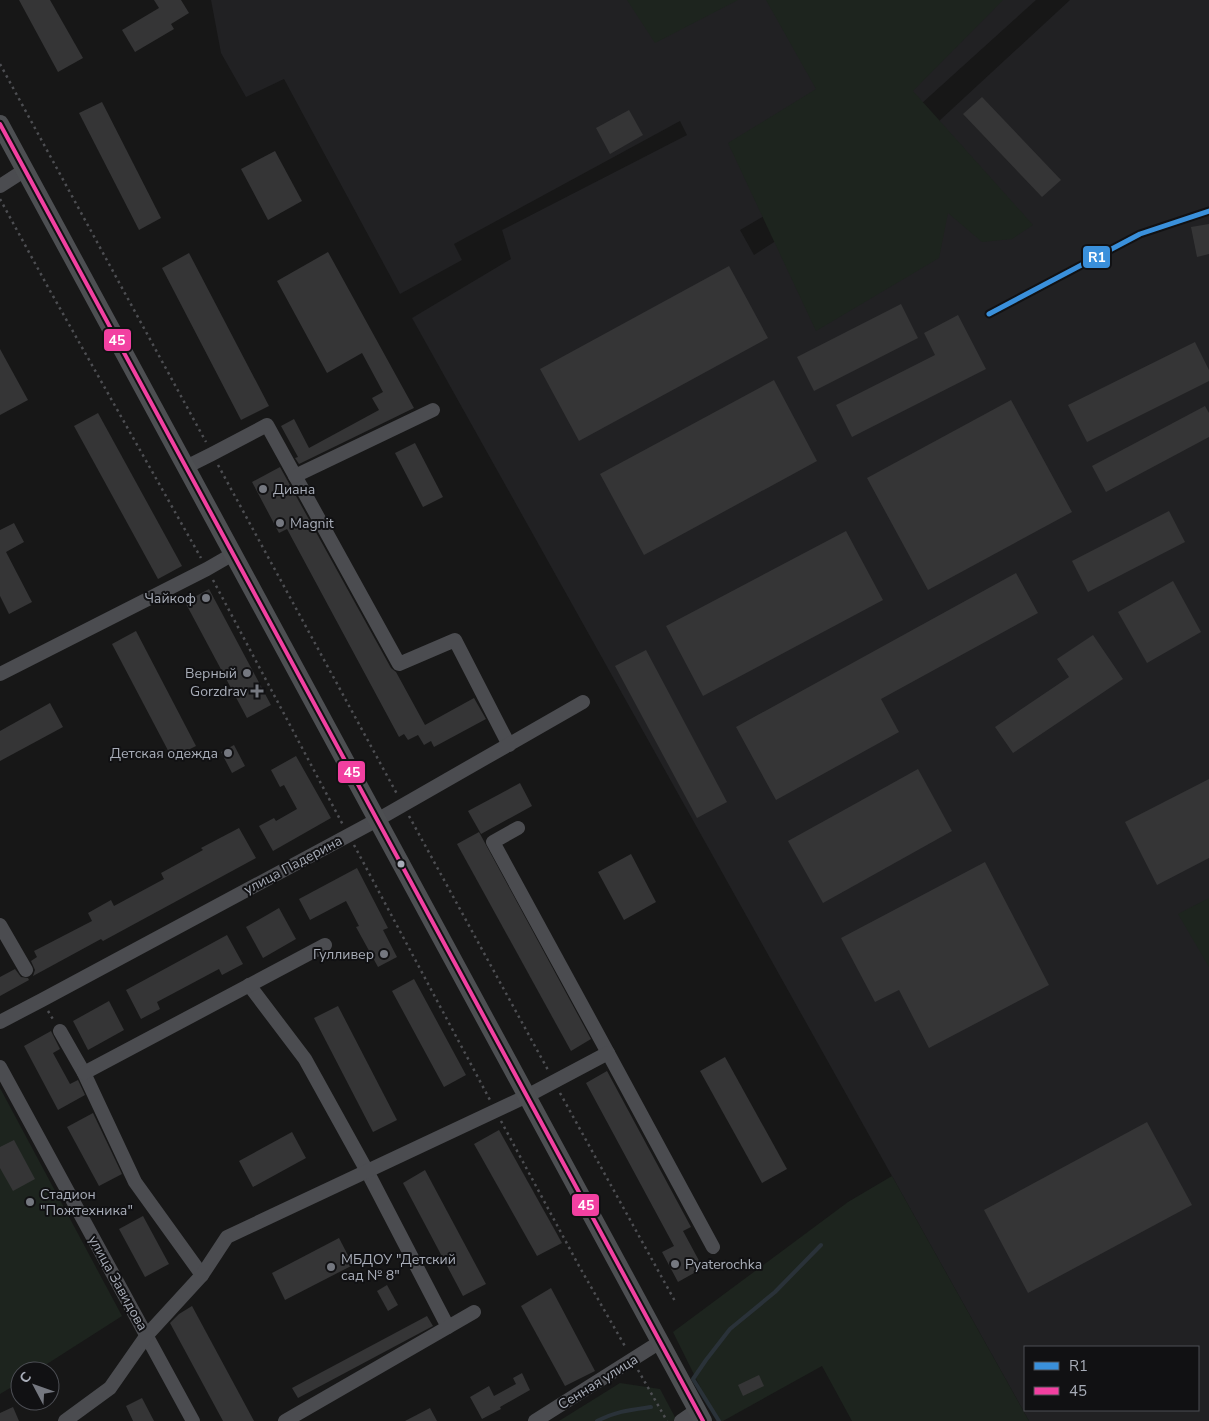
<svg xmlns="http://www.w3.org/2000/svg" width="1209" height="1421" viewBox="0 0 1209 1421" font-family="'Nunito Sans',sans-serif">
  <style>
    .built { fill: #212123; fill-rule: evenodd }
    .green { fill: #1d241e }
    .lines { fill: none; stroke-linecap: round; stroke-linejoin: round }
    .stream { stroke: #2a3239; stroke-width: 4 }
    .building { fill: #353536 }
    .path { stroke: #4d4e52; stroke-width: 2.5; stroke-dasharray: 2.5 4; stroke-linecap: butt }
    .minor { stroke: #4b4c50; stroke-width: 14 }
    .major { stroke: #4d4f52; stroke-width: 18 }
    .bus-1-casing { stroke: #111113; stroke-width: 8 }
    .bus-1 { stroke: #f240a1; stroke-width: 4 }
    .rail-1-casing { stroke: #111113; stroke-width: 9 }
    .rail-1 { stroke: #3a90db; stroke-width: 5 }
    .poi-dot { fill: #757880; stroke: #111113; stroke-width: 2 }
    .bus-dot { fill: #a8adb8; stroke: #111113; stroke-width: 2 }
    .labels { text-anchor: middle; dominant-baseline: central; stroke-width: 4; stroke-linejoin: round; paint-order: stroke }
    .poi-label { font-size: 14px; fill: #a8adb8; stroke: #111113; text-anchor: start }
    .street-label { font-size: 14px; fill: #a8adb8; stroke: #111113 }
    .line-badge { stroke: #111113; stroke-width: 2 }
    .badge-label { font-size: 14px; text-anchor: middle; font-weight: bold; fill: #fff }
  </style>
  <rect width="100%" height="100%" fill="#171717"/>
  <path class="built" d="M211,0h825l-178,161 -118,69 14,25 131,-84 185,-171h139v1421h-180l-617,-1103 99,-59 -9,-29 185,-95 -7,-14 -226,123 8,16 -62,34 -116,-215 -38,18 -25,-44zM1025,1347h173v63h-173z"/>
  <g class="green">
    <polygon points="627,0 738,0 655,43"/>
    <polygon points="766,0 1003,0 913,91 1033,225 1012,239 982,242 948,213 939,258 816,331 728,143 816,89"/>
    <polygon points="1209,898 1209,967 1178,914"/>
    <polygon points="0,1088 122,1316 36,1371 20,1371 20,1382 0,1394"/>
    <polygon points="892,1176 1029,1421 852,1421 822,1366 723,1421 717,1421 673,1332 848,1202"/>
    <polygon points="620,1383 660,1389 677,1421 559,1421"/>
  </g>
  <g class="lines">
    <g class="stream">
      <path d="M597,1421c20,-10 32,-11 54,-14"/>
      <polyline points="719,1421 693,1379 706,1360 730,1329 775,1292 821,1245"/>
    </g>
  </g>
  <g class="building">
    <polygon points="19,0 50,0 83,58 58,72"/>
    <polygon points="154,0 181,0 189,13 171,24 174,29 135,52 122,30 159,8"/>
    <polygon points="982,97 1061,180 1042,197 963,114"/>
    <polygon points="102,102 161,218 139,230 79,113"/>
    <polygon points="629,110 643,135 610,154 596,128"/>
    <polygon points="275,151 302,201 268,220 241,169"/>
    <polygon points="1209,224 1209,254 1197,257 1191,227"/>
    <polygon points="328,252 414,408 299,464 295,458 298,457 281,426 294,419 309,448 379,410 372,398 383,392 362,353 327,373 277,281"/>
    <polygon points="189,253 269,406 241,420 162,268"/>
    <polygon points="729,266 768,338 579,441 540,369"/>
    <polygon points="901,304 918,338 814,391 797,357"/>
    <polygon points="958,315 986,369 852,437 836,405 935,355 924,333"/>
    <polygon points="1195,342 1209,370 1209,381 1087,442 1068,405"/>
    <polygon points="0,349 28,400 0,415"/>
    <polygon points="774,380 817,461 644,555 600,474"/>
    <polygon points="1011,400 1072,512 928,590 867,478"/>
    <polygon points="1205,406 1209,413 1209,437 1106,492 1092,466"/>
    <polygon points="98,413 182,566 158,579 74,426"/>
    <polygon points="415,443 443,497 423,507 395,453"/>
    <polygon points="280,467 391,668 396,672 425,725 474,698 486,719 434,747 431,741 424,745 418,735 408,740 404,734 399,737 287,529 279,533 252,482"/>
    <polygon points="1169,511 1185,542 1088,592 1072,561"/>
    <polygon points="14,523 24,542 6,552 32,602 9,614 0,596 0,530"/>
    <polygon points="846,531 883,600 703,696 666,626"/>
    <polygon points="1016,573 1038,613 881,699 899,732 776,800 736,727"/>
    <polygon points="1173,581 1201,632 1147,663 1118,612"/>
    <polygon points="209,589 271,705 247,718 185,602"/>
    <polygon points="136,631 196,746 172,758 112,644"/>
    <polygon points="1093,635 1123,679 1013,753 995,727 1069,677 1057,659"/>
    <polygon points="646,650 727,802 697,818 615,666"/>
    <polygon points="50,703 63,727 0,761 0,731"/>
    <polygon points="234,745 245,766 232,773 221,752"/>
    <polygon points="296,756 331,818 273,851 259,826 274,818 276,821 297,809 284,785 280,787 271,770"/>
    <polygon points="918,769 952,831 823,903 788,841"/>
    <polygon points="1209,779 1209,858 1157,885 1125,822"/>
    <polygon points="520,783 532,806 481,834 468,811"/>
    <polygon points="239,828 256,858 103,941 101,939 33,976 35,970 31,961 37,957 34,951 92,921 88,913 111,900 114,906 164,879 161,873 203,850 201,848"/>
    <polygon points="479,832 591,1039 571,1051 457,844"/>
    <polygon points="631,854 656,902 624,920 598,872"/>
    <polygon points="985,862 1049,985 929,1048 899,990 875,1002 841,938"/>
    <polygon points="357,868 388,928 383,930 397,957 378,967 356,927 359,926 346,901 310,920 299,899"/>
    <polygon points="279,908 296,939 263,958 246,927"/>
    <polygon points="227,935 243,964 222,975 219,969 157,1002 160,1009 141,1019 126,990"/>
    <polygon points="15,969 21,977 28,978 29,980 0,996 0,977"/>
    <polygon points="414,979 466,1075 444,1087 392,991"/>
    <polygon points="109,1001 124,1030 88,1050 73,1021"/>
    <polygon points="338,1006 397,1120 373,1132 314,1018"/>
    <polygon points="51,1031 60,1049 53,1053 70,1084 78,1080 85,1095 58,1110 24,1046"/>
    <polygon points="725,1057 787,1169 762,1183 700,1071"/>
    <polygon points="607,1071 691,1227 683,1231 703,1268 678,1282 662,1252 674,1246 586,1083"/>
    <polygon points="93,1113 122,1174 99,1186 67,1127"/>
    <polygon points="1147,1122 1192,1205 1028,1293 984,1210"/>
    <polygon points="499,1130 562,1243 537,1256 474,1144"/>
    <polygon points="292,1132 306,1158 253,1187 239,1161"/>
    <polygon points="14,1140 35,1179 13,1191 0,1168 0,1147"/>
    <polygon points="425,1170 486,1284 463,1296 403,1183"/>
    <polygon points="143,1216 169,1264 145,1277 119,1229"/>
    <polygon points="339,1238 353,1265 285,1300 272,1273"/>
    <polygon points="387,1285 398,1305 388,1311 377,1291"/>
    <polygon points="551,1288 595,1371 565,1386 521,1306"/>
    <polygon points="192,1306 254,1421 223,1421 170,1323 179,1314"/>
    <polygon points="427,1316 433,1326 298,1398 292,1388"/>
    <polygon points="522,1373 530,1390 500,1407 501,1409 482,1419 470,1397 489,1386 494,1396 516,1384 513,1378"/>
    <polygon points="759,1375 764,1386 743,1396 738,1385"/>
    <polygon points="142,1398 154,1421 133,1421 126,1406"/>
    <polygon points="13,1407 19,1421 0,1421 0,1413"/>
    <polygon points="430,1408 437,1421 405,1421"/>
  </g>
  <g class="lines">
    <g class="path">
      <polyline points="0,64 206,442"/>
      <polyline points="0,199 49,289 201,558"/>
      <polyline points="218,465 397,794"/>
      <polyline points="213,580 343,825"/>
      <polyline points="409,816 548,1070"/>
      <polyline points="354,845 490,1100"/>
      <polyline points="48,1011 54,1021"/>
      <polyline points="560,1093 676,1303"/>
      <polyline points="501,1121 579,1266 626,1348"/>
      <polyline points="638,1370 667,1421"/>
    </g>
    <g class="minor">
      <polyline points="0,186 25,170"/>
      <polyline points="186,467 212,454 267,425 399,664 455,640 509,745"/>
      <polyline points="295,476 433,410"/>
      <polyline points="0,674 207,569 233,554"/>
      <polyline points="518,828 493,842 608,1053"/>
      <polyline points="0,925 26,970"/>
      <polyline points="249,985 305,1059 367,1171 448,1327"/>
      <polyline points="0,1022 42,1000 377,820 583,702"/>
      <polyline points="60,1031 84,1073 135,1182 202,1275"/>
      <polyline points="0,1067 193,1421"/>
      <polyline points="84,1073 325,945"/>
      <polyline points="65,1421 110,1388 147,1335 202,1275 227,1237 527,1096 608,1053 713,1247"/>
      <polyline points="285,1421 474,1312"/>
      <polyline points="535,1421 660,1342"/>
      <polyline points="681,1421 697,1410"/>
    </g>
    <polyline class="major" points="0,124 703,1421"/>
    <g class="bus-1-casing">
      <polyline id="bus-1" points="0,124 703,1421"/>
    </g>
    <use href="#bus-1" class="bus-1"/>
    <g class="rail-1-casing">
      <polyline id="rail-1" points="989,314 1140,234 1209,211"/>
    </g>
    <use href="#rail-1" class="rail-1"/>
  </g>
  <g class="poi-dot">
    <circle cx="263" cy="489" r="5"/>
    <circle cx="280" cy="523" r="5"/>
    <circle cx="206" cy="598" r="5"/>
    <circle cx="247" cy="673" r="5"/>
    <path d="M254.5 683.5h5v5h5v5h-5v5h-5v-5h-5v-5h5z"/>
    <circle cx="228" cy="753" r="5"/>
    <circle cx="384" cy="954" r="5"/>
    <circle cx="30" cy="1202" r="5"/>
    <circle cx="675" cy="1264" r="5"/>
    <circle cx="331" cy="1267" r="5"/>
  </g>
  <circle class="bus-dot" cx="401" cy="864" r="4.5"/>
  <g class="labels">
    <g class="poi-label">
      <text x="273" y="489">Диана</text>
      <text x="290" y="523">Magnit</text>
      <text x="196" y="598" text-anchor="end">Чайкоф</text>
      <text x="237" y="673" text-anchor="end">Верный</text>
      <text x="247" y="691" text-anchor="end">Gorzdrav</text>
      <text x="218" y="753" text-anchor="end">Детская одежда</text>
      <text x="374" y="954" text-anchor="end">Гулливер</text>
      <text x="40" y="1194">Стадион<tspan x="40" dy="16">"Пожтехника"</tspan></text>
      <text x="341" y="1259">МБДОУ "Детский<tspan x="341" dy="16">сад № 8"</tspan></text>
      <text x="685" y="1264">Pyaterochka</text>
    </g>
    <g class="street-label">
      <text transform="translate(293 865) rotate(-28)">улица Падерина</text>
      <text transform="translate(118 1283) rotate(61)">улица Завидова</text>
      <text transform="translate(598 1382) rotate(-32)">Сенная улица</text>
    </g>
  </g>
  <g class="line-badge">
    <rect x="1082" y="245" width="29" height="24" rx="5" fill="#3a90db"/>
    <rect x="103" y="328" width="29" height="24" rx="5" fill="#f240a1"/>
    <rect x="337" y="760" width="29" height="24" rx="5" fill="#f240a1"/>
    <rect x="571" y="1193" width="29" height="24" rx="5" fill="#f240a1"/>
  </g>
  <g class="badge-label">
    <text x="1097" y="262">R1</text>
    <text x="117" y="345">45</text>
    <text x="352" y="777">45</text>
    <text x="586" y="1210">45</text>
  </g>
  <rect x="1024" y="1346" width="175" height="65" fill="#111113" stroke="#4d4f55"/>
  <rect x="1034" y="1362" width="25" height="8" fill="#3a90db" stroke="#4d4f55"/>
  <text x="1069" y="1371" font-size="15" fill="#a8adb8">R1</text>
  <rect x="1034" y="1387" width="25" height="8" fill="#f240a1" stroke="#4d4f55"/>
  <text x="1069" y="1396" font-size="15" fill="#a8adb8">45</text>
  <g transform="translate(35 1386) rotate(311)"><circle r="24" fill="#111113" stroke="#4d4f55"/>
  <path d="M0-4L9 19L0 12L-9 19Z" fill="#757880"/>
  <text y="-8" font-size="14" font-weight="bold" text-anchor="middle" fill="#a8adb8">С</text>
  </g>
</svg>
